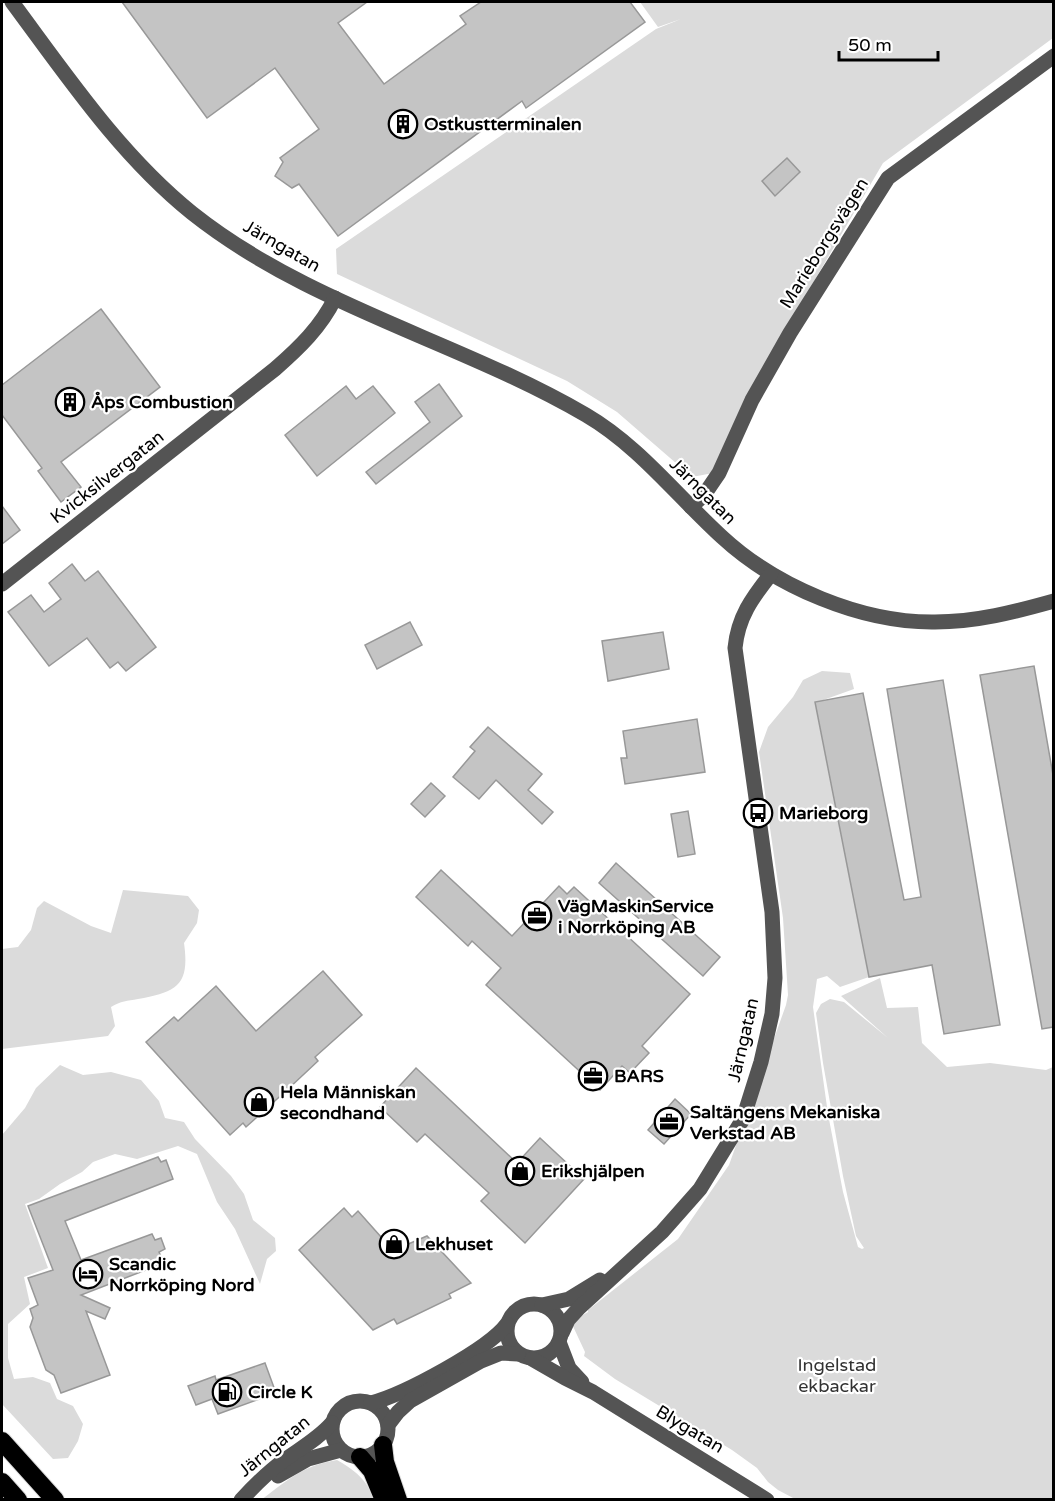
<svg xmlns="http://www.w3.org/2000/svg" width="1055" height="1501" viewBox="0 0 1055 1501" font-family="'Varela Round',sans-serif">
  <style>
    .green { fill: #dbdbdb }
    .building { fill: #c4c4c4; stroke: #989898; stroke-width: 1.5 }
    .lines { fill: none; stroke-linecap: round; stroke-linejoin: round }
    .highway-casing { stroke: #dbdbdb; stroke-width: 20 }
    .minor { stroke: #545454; stroke-width: 15 }
    .highway { stroke: #000; stroke-width: 18 }
    .labels { text-anchor: middle; dominant-baseline: central; stroke-width: 4.5; stroke-linejoin: round; paint-order: stroke }
    .poi-label { font-size: 18px; font-weight: bold; fill: #000; stroke: #fff; text-anchor: start }
    .street-label { font-size: 18px; fill: #000; stroke: #fff }
    .park-label { font-size: 18px; fill: #323232; stroke: #fff }
  </style>
  <rect width="100%" height="100%" fill="#fff"/>
  <g class="green">
    <polygon points="640,2 1053,2 1053,38 883,163 747,396 713,473 692,477 617,412 567,381 337,274 336,249 656,29 681,19 658,27"/>
    <polygon points="822,671 850,673 854,689 815,703 869,977 840,987 827,976 817,979 813,1007 828,1114 843,1192 858,1247 862,1249 864,1248 856,1236 843,1176 823,1063 816,1013 821,1004 830,999 844,1002 888,1038 841,996 880,978 887,1008 918,1007 922,1043 947,1067 990,1063 1046,1070 1053,1067 1053,1499 795,1499 778,1490 768,1482 757,1468 732,1450 615,1379 584,1356 585,1352 571,1322 588,1312 588,1310 678,1239 729,1165 786,1005 788,995 783,918 759,752 768,727 793,697 803,680"/>
    <path d="M123,890l65,6 11,14 -2,13 -13,20c6,42 -7,49 -46,56 -11,2 -17,2 -27,8l4,19 -7,10 -106,13v-100l16,-2 13,-17 6,-22 7,-7 47,25 20,7z"/>
    <polygon points="60,1065 83,1075 111,1072 141,1080 159,1101 165,1118 184,1122 195,1139 231,1176 244,1194 253,1220 275,1238 276,1251 267,1259 260,1284 235,1229 217,1202 197,1154 178,1146 137,1159 115,1154 93,1162 82,1172 60,1184 39,1199 25,1204 48,1268 24,1277 30,1304 8,1324 8,1358 14,1379 33,1377 50,1383 57,1399 73,1406 83,1424 78,1441 68,1458 53,1459 2,1404 2,1135 25,1108 36,1088"/>
    <path d="M337,1460c19,11 29,19 37,39l-113,1c28,-21 41,-34 76,-40z"/>
  </g>
  <g class="building">
    <polygon points="122,2 367,2 338,23 384,84 466,24 460,16 481,2 630,2 645,22 526,108 522,101 338,236 299,184 292,188 275,176 283,162 280,158 319,129 275,68 207,118"/>
    <polygon points="787,158 800,172 775,196 762,181"/>
    <polygon points="101,309 160,387 61,462 81,487 61,502 38,471 42,468 2,415 2,385"/>
    <polygon points="439,384 462,416 376,484 366,472 430,422 415,402"/>
    <polygon points="346,386 356,399 373,386 395,413 317,476 285,435"/>
    <polygon points="2,506 20,530 2,544"/>
    <polygon points="72,564 85,581 98,571 156,647 126,671 118,662 110,668 87,638 49,666 8,612 31,595 44,612 61,599 49,583"/>
    <polygon points="410,622 422,645 377,669 365,645"/>
    <polygon points="663,632 669,669 608,681 602,641"/>
    <polygon points="1034,666 1053,775 1053,1027 1042,1029 980,675"/>
    <polygon points="943,680 1000,1025 944,1034 932,965 869,977 815,702 863,693 904,900 921,897 887,689"/>
    <polygon points="697,719 705,772 625,784 621,758 627,758 623,731"/>
    <polygon points="488,727 542,774 528,790 553,812 542,824 496,780 479,799 453,777 475,751 470,747"/>
    <polygon points="431,783 445,796 425,817 411,804"/>
    <polygon points="688,811 695,854 678,857 671,814"/>
    <polygon points="616,863 720,957 703,976 599,883"/>
    <polygon points="441,870 512,936 559,886 567,894 574,887 690,994 642,1046 649,1053 630,1073 622,1066 600,1090 486,985 501,968 472,941 468,946 416,897"/>
    <polygon points="323,971 362,1015 315,1057 318,1061 287,1090 246,1127 243,1123 230,1135 146,1042 174,1017 178,1021 216,986 256,1031"/>
    <polygon points="416,1068 517,1163 540,1138 584,1179 525,1243 481,1201 489,1193 425,1134 417,1142 380,1107"/>
    <polygon points="675,1099 691,1114 664,1144 648,1130"/>
    <polygon points="158,1157 161,1162 166,1160 173,1179 65,1221 81,1260 152,1234 155,1240 161,1238 165,1249 159,1252 164,1263 81,1295 110,1308 105,1319 86,1311 110,1375 61,1393 54,1375 46,1370 30,1327 33,1318 30,1309 38,1305 28,1278 53,1270 28,1206"/>
    <polygon points="344,1208 352,1217 358,1211 382,1238 391,1234 396,1243 404,1240 406,1245 427,1236 471,1283 449,1294 451,1298 397,1324 394,1319 373,1330 299,1250"/>
    <polygon points="265,1363 276,1393 218,1414 212,1399 196,1405 188,1386 215,1376 216,1380"/>
  </g>
  <g class="lines">
    <g class="highway-casing">
      <g id="highway">
        <polyline points="2,1441 55,1500"/>
        <polyline points="383,1445 385,1462 398,1500"/>
        <polyline points="360,1457 372,1471 384,1500"/>
        <polyline points="2,1482 18,1500"/>
      </g>
    </g>
    <g class="minor">
      <path d="M12,2c55,74 108,153 180,211 117,93 267,128 394,202 53,31 91,81 136,122 54,50 140,86 213,85 41,0 80,-10 119,-21"/>
      <polyline points="691,507 704,495 719,473 752,400 790,333 888,178 1054,56"/>
      <path d="M2,584l273,-215c24,-21 46,-42 60,-71"/>
      <circle cx="534" cy="1331" r="27"/>
      <polyline points="542,1305 569,1299 600,1280"/>
      <path d="M562,1333l6,-13 11,-12 83,-76 38,-43 43,-70 18,-57 11,-48 3,-36 -3,-66 -37,-264c3,-31 17,-50 36,-74"/>
      <polyline points="559,1342 569,1368 582,1382"/>
      <polyline points="532,1359 565,1378 593,1392 767,1500"/>
      <circle cx="360" cy="1429" r="28"/>
      <path d="M371,1403c32,-8 118,-54 136,-79"/>
      <polyline points="388,1425 398,1412 410,1401 481,1361 501,1353 518,1354"/>
      <polyline points="278,1476 308,1459 341,1450"/>
      <path d="M241,1500c13,-14 27,-28 42,-39 18,-13 35,-22 49,-38"/>
    </g>
    <use href="#highway" class="highway"/>
  </g>
  <defs>
    <g id="building-ring" transform="scale(1.5)"><circle r="9.5" fill="#fff" stroke="#000" stroke-width="1.5"/><path d="M-4-6H4V6H1V3H-1V6H-4ZM-2.5-4.3h1.7v1.8h-1.7ZM.8-4.3h1.7v1.8H.8ZM-2.5-1h1.7V.8h-1.7ZM.8-1h1.7V.8H.8Z" fill="#000"/></g>
    <g id="bus-ring" transform="scale(1.5)"><circle r="9.5" fill="#fff" stroke="#000" stroke-width="1.5"/><path d="M-5-6H5V4H4V6H2V4H-2V6H-4V4H-5ZM-3.5-4V0h7V-4ZM-3.5 1.2v1.5H-2V1.2ZM2 1.2v1.5H3.5V1.2Z" fill="#000"/></g>
    <g id="office-ring" transform="scale(1.5)"><circle r="9.5" fill="#fff" stroke="#000" stroke-width="1.5"/><path d="M-6-3h4V-5.5h4V-3h4V5H-6ZM-1-4.5V-3h2v-1.5ZM-6 0V1H6V0Z" fill="#000"/></g>
    <g id="shop-ring" transform="scale(1.5)"><circle r="9.5" fill="#fff" stroke="#000" stroke-width="1.5"/><path d="M-5-2.5h2.3a2.7 3.5 0 0 1 5.4 0H5L5.5 6h-11ZM-1.5-2.5h3a1.5 2.3 0 0 0-3 0Z" fill="#000"/></g>
    <g id="hotel-ring" transform="scale(1.5)"><circle r="9.5" fill="#fff" stroke="#000" stroke-width="1.5"/><path d="M-6-4.5h1.5V1H6V5H4.5V3h-9V5H-6ZM-4 0a1.8 1.8 0 1 1 3.6 0ZM.5 0V-2.5h3Q6-2.5 6 0Z" fill="#000"/></g>
    <g id="fuel-ring" transform="scale(1.5)"><circle r="9.5" fill="#fff" stroke="#000" stroke-width="1.5"/><path d="M-5.5-6h7V0h2V4h1.3V-2.5L3-4.5l.8-.8L6-3V5H2.5V1h-1V6h-7ZM-4.2-4.7v3.2H.2V-4.7Z" fill="#000"/></g>
  </defs>
  <g fill-rule="evenodd">
    <use href="#building-ring" x="403" y="124"/>
    <use href="#building-ring" x="70" y="402"/>
    <use href="#bus-ring" x="758" y="813"/>
    <use href="#office-ring" x="537" y="916"/>
    <use href="#office-ring" x="593" y="1076"/>
    <use href="#shop-ring" x="259" y="1102"/>
    <use href="#office-ring" x="669" y="1122"/>
    <use href="#shop-ring" x="520" y="1171"/>
    <use href="#shop-ring" x="394" y="1244"/>
    <use href="#hotel-ring" x="88" y="1274"/>
    <use href="#fuel-ring" x="227" y="1392"/>
  </g>
  <g class="labels">
    <g class="poi-label">
      <text x="424" y="124">Ostkustterminalen</text>
      <text x="91" y="402">Åps Combustion</text>
      <text x="779" y="813">Marieborg</text>
      <text x="558" y="906">VägMaskinService<tspan x="558" dy="21">i Norrköping AB</tspan></text>
      <text x="614" y="1076">BARS</text>
      <text x="280" y="1092">Hela Människan<tspan x="280" dy="21">secondhand</tspan></text>
      <text x="690" y="1112">Saltängens Mekaniska<tspan x="690" dy="21">Verkstad AB</tspan></text>
      <text x="541" y="1171">Erikshjälpen</text>
      <text x="415" y="1244">Lekhuset</text>
      <text x="109" y="1264">Scandic<tspan x="109" dy="21">Norrköping Nord</tspan></text>
      <text x="248" y="1392">Circle K</text>
    </g>
    <g class="street-label">
      <text transform="translate(824 243) rotate(-58)">Marieborgsvägen</text>
      <text transform="translate(282 246) rotate(30)">Järngatan</text>
      <text transform="translate(107 477) rotate(-38)">Kvicksilvergatan</text>
      <text transform="translate(703 491) rotate(45)">Järngatan</text>
      <text transform="translate(743 1040) rotate(-77)">Järngatan</text>
      <text transform="translate(690 1429) rotate(31)">Blygatan</text>
      <text transform="translate(274 1446) rotate(-39)">Järngatan</text>
    </g>
    <g class="park-label">
      <text x="837" y="1365">Ingelstad<tspan x="837" dy="21">ekbackar</tspan></text>
    </g>
  </g>
  <rect width="1055" height="1501" fill="none" stroke="#000000" stroke-width="6"/>
  <path d="M839 51v9h99v-9" fill="none" stroke="#000000" stroke-width="3"/>
  <text x="848" y="51" font-size="18" fill="#000000" stroke="#ffffff" stroke-width="4.5" paint-order="stroke">50 m</text>
</svg>
